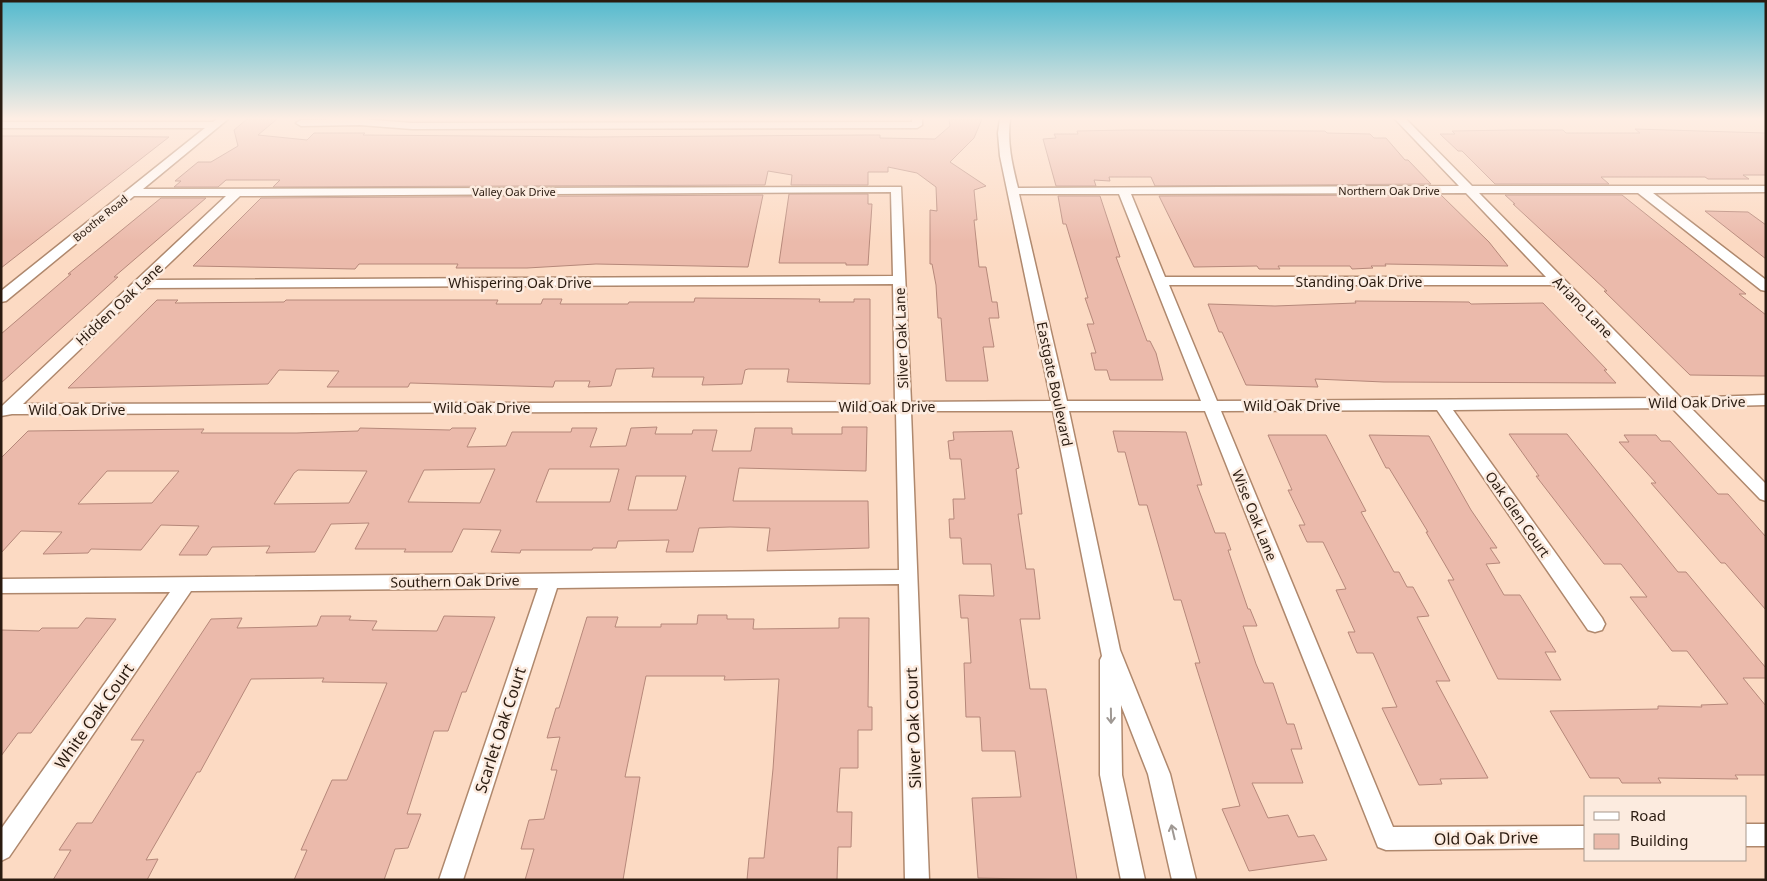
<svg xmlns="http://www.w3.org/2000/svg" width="1767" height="881" viewBox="0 0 1767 881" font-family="'Noto Sans',sans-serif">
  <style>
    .building { fill: #ebbaab; stroke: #b6887a; fill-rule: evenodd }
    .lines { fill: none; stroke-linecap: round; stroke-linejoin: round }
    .minor-casing { stroke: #af886d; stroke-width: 3 }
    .minor { fill: #fff; fill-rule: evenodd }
    .oneway { stroke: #9f9893 }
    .labels { text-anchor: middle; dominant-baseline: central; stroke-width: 5; stroke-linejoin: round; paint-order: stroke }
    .far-street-label { font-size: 11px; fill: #2a1b10; stroke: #fcebdf }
    .street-label { font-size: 14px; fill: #2a1b10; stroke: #fcebdf }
    .near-street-label { font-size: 16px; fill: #2a1b10; stroke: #fcebdf }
  </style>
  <rect width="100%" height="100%" fill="#fcdac3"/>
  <g class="building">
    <polygon points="247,119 277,119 258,135 307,140 314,133 365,133 363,135 591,137 865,135 880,135 880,138 935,139 950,126 949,119 982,119 974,138 950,162 986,186 974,190 977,220 974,220 979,267 986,267 992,302 997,302 999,318 989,318 994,347 983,347 988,381 946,381 941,318 938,318 936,285 932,264 930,264 930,210 937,211 936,187 917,173 888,167 888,172 868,172 868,185 791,185 792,175 768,171 765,185 273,187 280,180 226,180 218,187 174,187 181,181 175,181 198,162 211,162 238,146 234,130"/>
    <polygon points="1635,129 1766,133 1766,175 1743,175 1749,179 1708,179 1705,177 1601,177 1609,184 1495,184 1462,151 1458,151 1440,134 1455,134 1452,131 1514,130 1563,130 1566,133 1640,133"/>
    <polygon points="1128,130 1325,131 1327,133 1370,134 1374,138 1386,138 1405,160 1408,160 1431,184 1155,186 1151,177 1109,177 1110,181 1094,180 1096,186 1056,186 1043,139 1056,138 1054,134 1078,134 1077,131"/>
    <polygon points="1,136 76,136 169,137 1,268"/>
    <polygon points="789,194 868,194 868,204 872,204 868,265 846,265 846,263 779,263"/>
    <polygon points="763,195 748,267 596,264 527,268 456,268 458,264 359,264 355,269 193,266 261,198"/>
    <polygon points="1441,195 1489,242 1508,266 1385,264 1386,266 1371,266 1373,268 1352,269 1350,266 1278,266 1280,269 1259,269 1257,266 1194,267 1159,196"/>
    <polygon points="1505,195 1622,195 1746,294 1739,294 1766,315 1766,376 1690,375 1604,291 1607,291 1513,204 1515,204"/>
    <polygon points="1058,196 1100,196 1120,257 1116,257 1147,341 1150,341 1156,353 1163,380 1110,380 1107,370 1095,370 1091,353 1096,353 1087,324 1094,324 1085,298 1088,298 1066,224 1063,224"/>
    <polygon points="161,198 206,198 114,277 118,277 1,383 1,334 71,274 68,274"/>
    <polygon points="1705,211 1748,212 1766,225 1766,259"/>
    <polygon points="695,298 820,299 819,302 854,302 854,299 870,299 870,384 787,382 789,369 748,369 745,370 742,384 702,385 704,377 652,377 654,368 616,369 611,386 588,387 590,381 555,381 553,387 410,383 408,387 327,387 339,371 279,370 268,384 68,388 157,300 178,300 175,303 284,302 286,300 498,300 496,304 541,304 543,299 562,299 560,304 628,304 629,302 694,302"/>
    <polygon points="1355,301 1469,302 1471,304 1543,303 1607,370 1604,370 1616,383 1384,382 1315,379 1318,387 1246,385 1222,332 1219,332 1208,304 1275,306 1356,303"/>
    <path d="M657,427l-2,7h37l1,-4h24l-5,21h39l4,-23h37v6h50v-7h25l-1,44 -127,-3 -6,33h135l1,47 -102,3 3,-23 -40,-1 -31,1 -6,24h-27l3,-12 -51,1 -2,7h-23l-1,2h-71l-1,3 -29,-1 10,-22 -38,-1 -11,23h-48l2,-3h-51l14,-26 -38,1 -16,28 -49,1 4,-7 -58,1 -5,8h-28l20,-29 -38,-1 -20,25 -50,-1 -3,4 -45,1 19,-22 -41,-1 -20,22v-95l27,-27 176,-2 -3,4h96l61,-2 2,-3 90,2 2,-2h24l-9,19 39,-1 6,-14h59l1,-4h25l-7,19 36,-1 5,-18zM495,469l-15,34 -72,-1 16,-32zM549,469h70l-9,33h-74zM298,470l69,1 -18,32 -75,1 20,-31zM107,471h72l-27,32 -74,1zM636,476h50l-9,34h-49z"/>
    <polygon points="1012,431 1019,468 1016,469 1022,514 1018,514 1026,569 1034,569 1040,619 1020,619 1030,689 1046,689 1077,880 978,878 972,798 1021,797 1015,751 982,751 980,717 966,717 964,663 971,663 968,618 961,618 959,595 994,596 991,564 963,564 961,538 950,538 949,519 954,519 953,499 965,499 961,459 950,459 948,441 954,440 953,432"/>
    <polygon points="1113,431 1186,432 1202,485 1197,485 1215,533 1225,533 1231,550 1228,550 1248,609 1250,609 1257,626 1243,626 1256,664 1264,683 1273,683 1287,724 1294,724 1302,749 1291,749 1303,783 1252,783 1268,818 1288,815 1298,837 1314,835 1327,860 1249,871 1222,809 1240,806 1195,663 1200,663 1181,600 1174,600 1147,505 1139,505 1125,452 1118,452"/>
    <polygon points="1509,434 1567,434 1678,572 1686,572 1766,668 1766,678 1743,678 1766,706 1766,775 1735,775 1738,779 1658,778 1661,783 1622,783 1619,778 1590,778 1550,711 1658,709 1658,706 1702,707 1701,705 1728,704 1687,651 1672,651 1630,597 1647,597 1621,564 1604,564 1536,476 1539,476"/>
    <polygon points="1268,435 1326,435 1366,511 1361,512 1394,572 1399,572 1407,587 1413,587 1429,616 1417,617 1450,681 1436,681 1488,778 1440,779 1442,784 1419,785 1382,708 1397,707 1373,653 1357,653 1348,632 1355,632 1336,590 1346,589 1323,542 1307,542 1299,525 1305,525 1288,490 1292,490"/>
    <polygon points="1369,435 1429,436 1471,510 1497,548 1490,548 1500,563 1486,564 1504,595 1520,595 1556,652 1545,652 1561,680 1498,679 1448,580 1454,580 1426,532 1428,532 1389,468 1386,468"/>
    <polygon points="1624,435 1656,435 1661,441 1670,441 1718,494 1728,494 1766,537 1766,610 1725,563 1721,563 1651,483 1656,483 1619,442 1629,442"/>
    <polygon points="698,615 727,615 727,619 754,619 753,629 839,628 839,618 869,618 868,707 872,707 872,730 858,730 858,768 840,768 837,812 852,812 851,847 838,847 837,880 747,880 749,858 764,858 773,769 779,679 724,680 725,676 646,676 625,777 640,777 623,880 525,880 534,849 521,849 529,820 544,819 557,770 551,770 560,737 547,738 556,708 559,708 587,617 618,617 615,627 661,627 661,624 697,624"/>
    <polygon points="321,616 351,616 349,620 377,621 372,630 437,631 444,616 495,617 466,692 462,692 448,731 434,731 407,814 421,814 408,848 395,849 384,880 294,880 307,850 301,850 332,780 347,780 387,683 322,682 324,678 251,679 200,772 197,772 146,860 158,859 147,880 53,880 71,850 59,850 77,823 92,823 144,740 131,740 211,619 242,618 237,628 280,627 317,626"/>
    <polygon points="86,618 116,619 31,733 18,733 1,756 1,630 39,631 42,628 78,628"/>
  </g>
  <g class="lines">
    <g class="minor-casing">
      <g id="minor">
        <path d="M217,119h11l-85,70 758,-2 10,215 140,-1 -51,-245 -2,-23 2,-14h10c-3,24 2,45 8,69l441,-2 -64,-67h11l66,67h294v6l-113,1 113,87v11l-5,-1 -123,-97h-159l202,205 85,-3v10l-76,2 76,77v17l-6,-2 -88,-91 -219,2 149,208 3,6 -3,6 -7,2 -7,-2 -151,-220 -216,1 172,416 193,-1v22l-200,2 -8,-3 -173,-436h-136l51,239 50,124 26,106h-24l-24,-106 -27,-69 1,70 23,105h-24l-21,-105v-115l2,-4 -49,-245h-142l18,469h-24l-6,-296 -342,4 -94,292h-24l99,-292 -347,3 -182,266 -8,4v-32l169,-237 -169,1v-14l898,-9 -3,-159 -884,3 -11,2 1,-10 224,-210h-92l-128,105 -5,1v-11l204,-163h-204v-6h212zM891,192l2,84 -741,4 88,-84zM1466,193l80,84h-381l-34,-83zM1019,194h100l82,207h-134zM893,284l2,118 -872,2 121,-116zM1169,285h385l109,113 -446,3z"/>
        <polygon points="360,119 412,123 912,122 912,119 922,119 922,125 917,128 412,129 360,125 301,126 296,123 301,120"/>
        <rect x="1746" y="824" width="20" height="22"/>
      </g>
    </g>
    <use href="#minor" class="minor"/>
  </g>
  <defs><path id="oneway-shaft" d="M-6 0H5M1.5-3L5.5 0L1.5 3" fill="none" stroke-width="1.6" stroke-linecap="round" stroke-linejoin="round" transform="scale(1.25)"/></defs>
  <g class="oneway">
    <use href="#oneway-shaft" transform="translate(1111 716) rotate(89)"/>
    <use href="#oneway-shaft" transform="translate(1173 832) rotate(-103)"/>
  </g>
  <linearGradient id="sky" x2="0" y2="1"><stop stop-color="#54bace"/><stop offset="0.49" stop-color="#feeee4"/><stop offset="1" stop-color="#feeee4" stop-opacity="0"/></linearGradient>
  <rect width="1767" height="242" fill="url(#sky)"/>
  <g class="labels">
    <g class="far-street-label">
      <text x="1389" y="190">Northern Oak Drive</text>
      <text x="514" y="191">Valley Oak Drive</text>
      <text transform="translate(100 218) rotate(-39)">Boothe Road</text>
    </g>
    <g class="street-label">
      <text x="1359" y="281">Standing Oak Drive</text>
      <text x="520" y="282">Whispering Oak Drive</text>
      <text transform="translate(119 304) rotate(-43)">Hidden Oak Lane</text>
      <text transform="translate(1583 307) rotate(46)">Ariano Lane</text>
      <text transform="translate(901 338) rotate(-92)">Silver Oak Lane</text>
      <text transform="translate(1055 384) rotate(78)">Eastgate Boulevard</text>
      <text transform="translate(1697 402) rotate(-1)">Wild Oak Drive</text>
      <text x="1292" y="405">Wild Oak Drive</text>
      <text x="887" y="406">Wild Oak Drive</text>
      <text x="482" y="407">Wild Oak Drive</text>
      <text x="77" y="409">Wild Oak Drive</text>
      <text transform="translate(1518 514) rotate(55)">Oak Glen Court</text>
      <text transform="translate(1255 515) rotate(68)">Wise Oak Lane</text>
      <text transform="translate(455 581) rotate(-1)">Southern Oak Drive</text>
    </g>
    <g class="near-street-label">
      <text transform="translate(94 716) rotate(-55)">White Oak Court</text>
      <text transform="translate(913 728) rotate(-92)">Silver Oak Court</text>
      <text transform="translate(500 730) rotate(-72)">Scarlet Oak Court</text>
      <text transform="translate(1486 838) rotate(-1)">Old Oak Drive</text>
    </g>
  </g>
  <rect width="1767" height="881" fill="none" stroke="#2a1b10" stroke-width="5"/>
  <rect x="1584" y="796" width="162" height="65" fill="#fcebdf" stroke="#a8988c"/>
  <rect x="1594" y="812" width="25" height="8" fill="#ffffff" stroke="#a8988c"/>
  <text x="1630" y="821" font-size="15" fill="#2a1b10">Road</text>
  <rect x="1594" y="834" width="25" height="15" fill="#ebbaab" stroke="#a8988c"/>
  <text x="1630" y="846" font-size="15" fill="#2a1b10">Building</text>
</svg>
